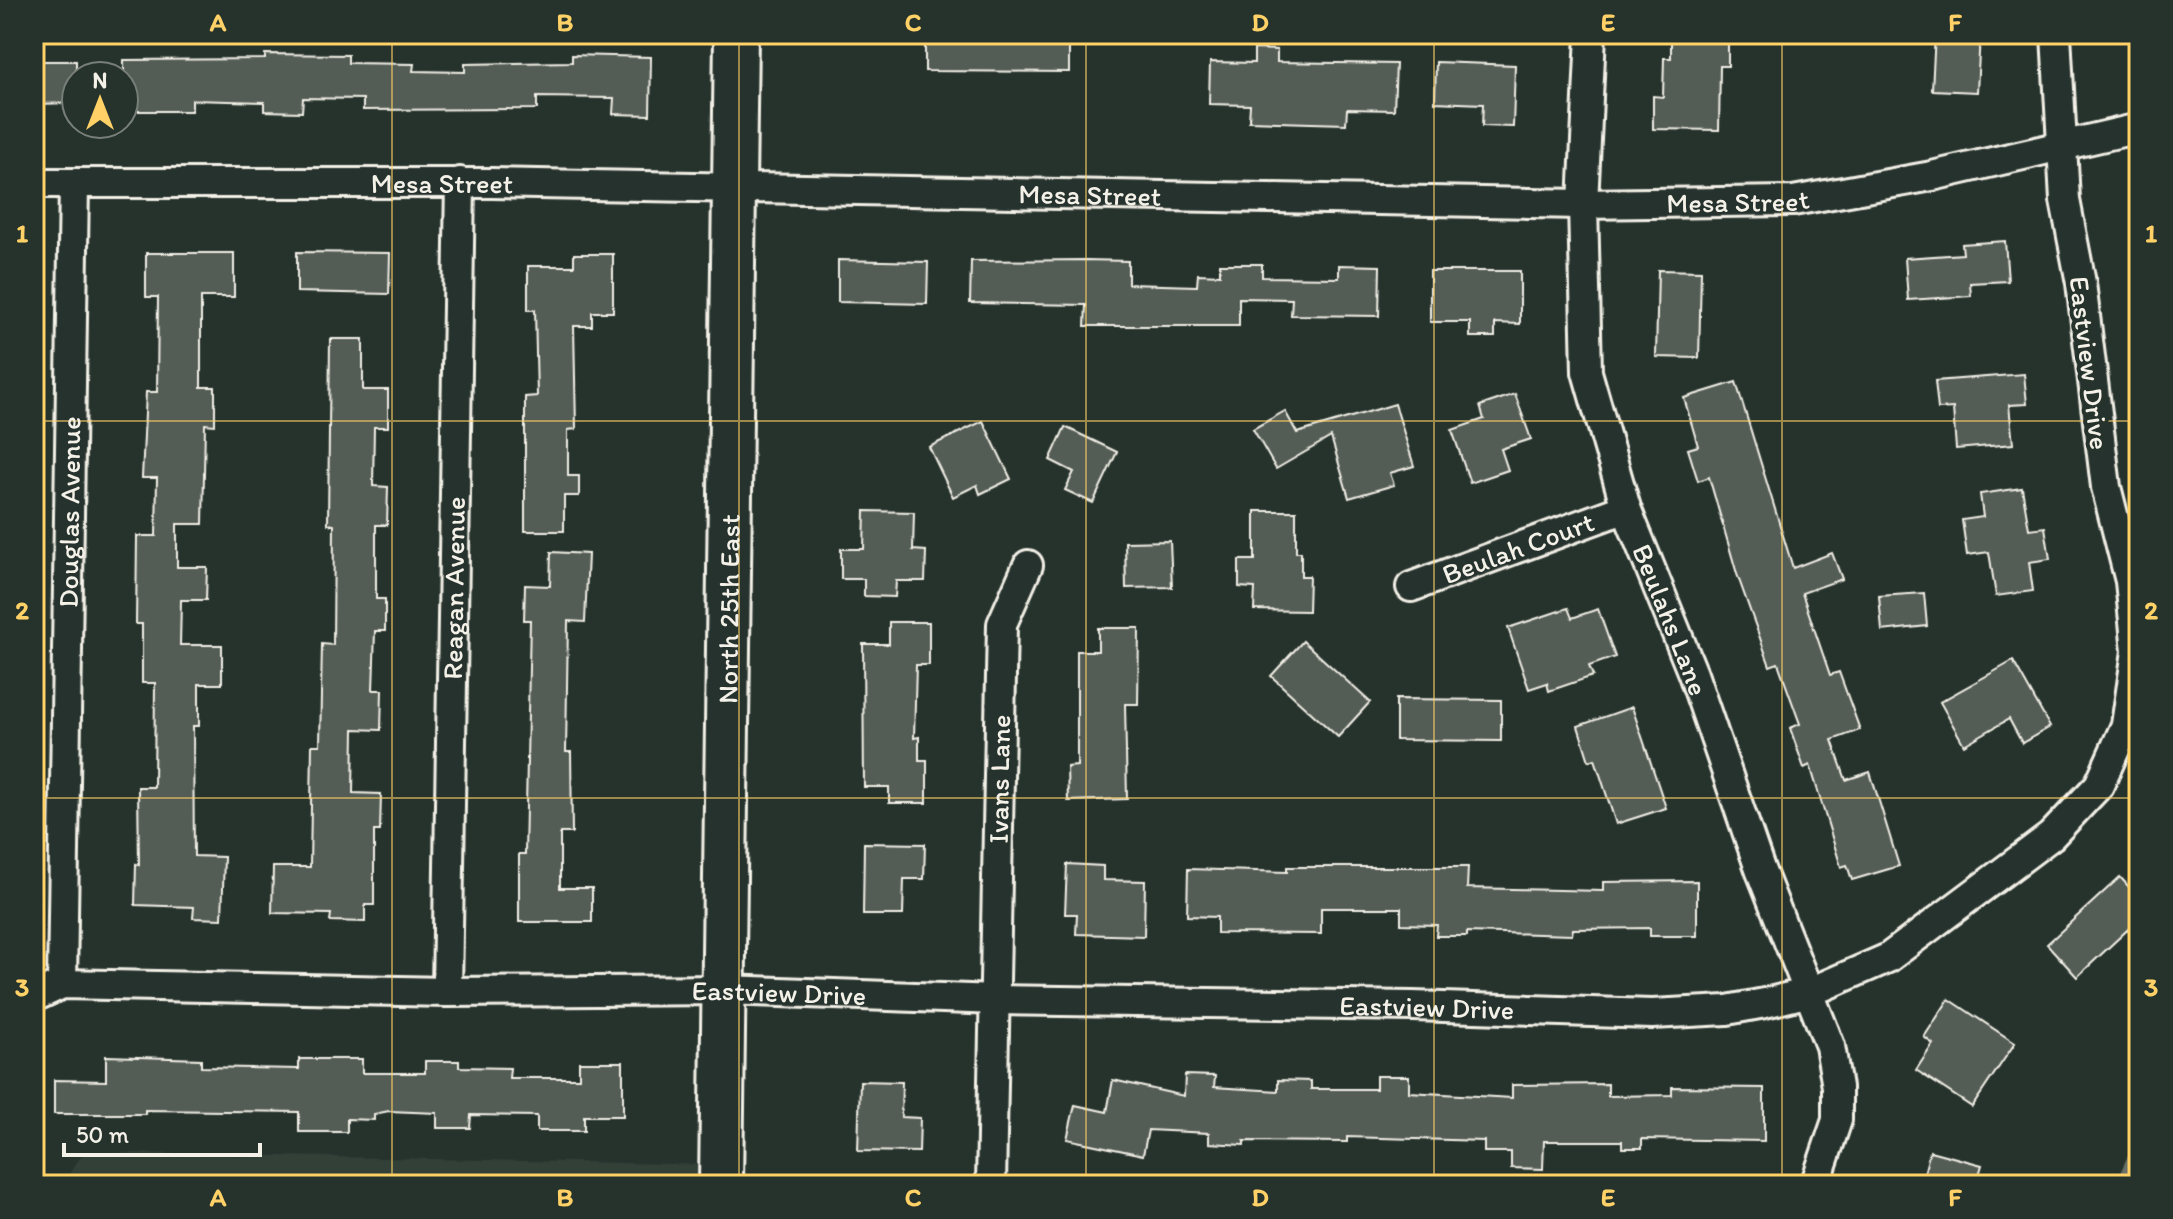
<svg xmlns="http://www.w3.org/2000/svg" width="2173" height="1219" viewBox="0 0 2173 1219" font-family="Itim,sans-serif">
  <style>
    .built { fill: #333f39 }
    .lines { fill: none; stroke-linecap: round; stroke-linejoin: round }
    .canal { stroke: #676f68; stroke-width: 28 }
    .building { fill: #525c55; stroke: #f4f1e8; stroke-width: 2 }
    .minor-casing { stroke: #f4f1e8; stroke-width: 34 }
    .primary-casing { stroke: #f4f1e8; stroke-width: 48 }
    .minor { stroke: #26332d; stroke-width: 28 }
    .primary { stroke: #26332d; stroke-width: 42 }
    .grid { fill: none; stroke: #ffd166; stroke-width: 2; stroke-opacity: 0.55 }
    .labels { text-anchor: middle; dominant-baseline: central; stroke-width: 8; stroke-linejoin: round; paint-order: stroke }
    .street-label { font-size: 28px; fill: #f4f1e8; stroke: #26332d }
    .neatline { fill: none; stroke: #ffd166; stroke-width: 3 }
    .grid-label { font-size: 26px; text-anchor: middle; font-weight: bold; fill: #ffd166 }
  </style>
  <rect width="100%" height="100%" fill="#26332d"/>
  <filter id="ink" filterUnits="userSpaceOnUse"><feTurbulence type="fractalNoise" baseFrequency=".0125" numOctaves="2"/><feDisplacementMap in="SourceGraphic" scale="16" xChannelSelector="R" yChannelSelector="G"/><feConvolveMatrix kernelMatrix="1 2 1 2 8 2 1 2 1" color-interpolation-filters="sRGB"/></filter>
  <g filter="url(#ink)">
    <polygon class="built" points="84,1152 722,1165 721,1185 61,1185"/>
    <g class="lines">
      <polyline class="canal" points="2130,1185 2139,1165"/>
    </g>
    <g class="building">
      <polygon points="925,34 1069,34 1069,72 925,71"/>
      <polygon points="1671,34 1728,34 1728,66 1720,66 1719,130 1653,129 1653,96 1663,97 1664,58 1671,58"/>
      <polygon points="1935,34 1980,34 1977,92 1932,90"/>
      <polygon points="1254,49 1277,50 1277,62 1396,64 1394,110 1347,109 1346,124 1311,123 1249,121 1250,105 1209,104 1210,62 1254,63"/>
      <polygon points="265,54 348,55 348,63 414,64 413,71 465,72 465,64 572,62 572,55 651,57 650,115 613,114 614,98 537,97 537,109 363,110 363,99 303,98 302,112 264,111 264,102 192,100 192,111 124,111 124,60 265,59"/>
      <polygon points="34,61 76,61 76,103 34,104"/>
      <polygon points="1436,62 1515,65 1513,127 1482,126 1483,104 1435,102"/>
      <polygon points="2005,241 2008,281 1970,283 1971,296 1908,300 1905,258 1963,254 1962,244"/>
      <polygon points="297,252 390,253 389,294 297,292"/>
      <polygon points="146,253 234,253 234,297 201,297 201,387 215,387 215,425 205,424 203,524 177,524 177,567 207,567 206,600 181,600 180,645 222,645 222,684 199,684 199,726 193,726 194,856 224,857 222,919 193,918 194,907 135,905 136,864 139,865 138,787 154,787 155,683 142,683 142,624 136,624 137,536 156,536 157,478 142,478 146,392 157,392 158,297 146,297"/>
      <polygon points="574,254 613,254 613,312 592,312 592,326 574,326 576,429 568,430 568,476 579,476 579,496 564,496 564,531 525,531 525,397 537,396 535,310 528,310 528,266 574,266"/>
      <polygon points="838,260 928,262 927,304 838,302"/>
      <polygon points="1086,260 1128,261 1128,284 1197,286 1198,274 1220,275 1220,264 1262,264 1262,277 1339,278 1339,265 1380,266 1379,316 1291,315 1292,299 1239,298 1239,326 1085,326 1086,305 970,303 971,261"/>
      <polygon points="1658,270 1701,271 1699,358 1656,357"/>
      <polygon points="1430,271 1520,271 1520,324 1495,323 1495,337 1470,337 1470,322 1430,322"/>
      <polygon points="330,339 363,339 363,390 388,390 388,427 374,427 373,486 388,487 387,525 376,525 376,599 385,599 385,631 375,631 373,690 382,690 381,730 354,729 353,793 381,794 380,831 374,831 374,905 365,905 365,922 330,921 331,914 272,913 273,867 310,867 312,745 320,745 322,644 333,645 334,525 328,524"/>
      <polygon points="2024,374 2027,404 2009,405 2013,444 1956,449 1953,408 1938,409 1935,381"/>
      <polygon points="1736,382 1793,568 1832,553 1842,579 1802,593 1830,675 1839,672 1860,730 1832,740 1846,780 1870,772 1899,866 1852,880 1847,865 1841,867 1810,765 1804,768 1790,728 1800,724 1778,663 1770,666 1737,574 1709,477 1698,481 1688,449 1698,446 1684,398"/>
      <polygon points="1515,394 1531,439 1501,449 1508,470 1470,483 1452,430 1484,419 1480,406"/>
      <polygon points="1395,404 1414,466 1390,473 1394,485 1349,498 1331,437 1276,469 1253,429 1285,411 1297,433"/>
      <polygon points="983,421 1011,479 980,494 977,485 953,497 929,447"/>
      <polygon points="1065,427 1117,452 1093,503 1065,490 1074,472 1050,460"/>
      <polygon points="2022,488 2029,529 2045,527 2050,559 2029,562 2033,591 1996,596 1989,552 1967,555 1962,520 1983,517 1980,494"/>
      <polygon points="865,511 914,512 913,550 926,551 925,581 896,581 895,597 864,596 864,579 841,579 841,549 864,549"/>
      <polygon points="1255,511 1296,511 1296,552 1301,552 1301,576 1309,576 1308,611 1254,610 1255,588 1239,587 1239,560 1255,560"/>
      <polygon points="1170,541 1172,587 1126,588 1125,542"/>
      <polygon points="551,552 588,554 585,622 568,621 566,752 571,752 572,833 560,833 560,888 592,888 592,922 519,922 519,854 525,854 530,620 524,620 525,585 550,586"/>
      <polygon points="1924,593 1927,626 1882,631 1879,596"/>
      <polygon points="1568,608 1572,618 1598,609 1615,657 1589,666 1593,676 1549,691 1547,683 1529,689 1508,628"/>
      <polygon points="889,622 929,622 929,665 916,665 914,738 919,737 919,760 927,760 927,803 889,803 889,787 864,787 863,644 889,644"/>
      <polygon points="1098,628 1139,628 1138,704 1125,704 1127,799 1068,801 1067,767 1077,766 1077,651 1098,651"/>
      <polygon points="1303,641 1370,702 1338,737 1271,676"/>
      <polygon points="2013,661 2050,727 2022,743 2009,719 1964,745 1940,702"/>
      <polygon points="1396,699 1501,700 1501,741 1396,740"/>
      <polygon points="1632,707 1666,808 1616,824 1595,759 1589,761 1578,726"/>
      <polygon points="864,843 925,844 924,879 904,879 903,915 863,915"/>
      <polygon points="1067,864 1103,866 1103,880 1145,881 1144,936 1076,934 1077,914 1065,914"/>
      <polygon points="1287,867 1468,867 1467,888 1603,891 1603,882 1697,881 1697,936 1650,936 1650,928 1573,929 1572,935 1467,932 1467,936 1436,936 1437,925 1401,924 1401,908 1321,908 1321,934 1217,933 1217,917 1187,916 1188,869 1287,872"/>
      <polygon points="2120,877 2139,898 2139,919 2077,977 2047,944"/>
      <polygon points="1949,999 2015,1043 1972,1107 1916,1070 1933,1044 1924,1037"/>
      <polygon points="106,1056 201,1059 201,1067 299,1069 299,1059 362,1059 362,1073 425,1073 425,1061 459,1061 459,1067 510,1068 509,1078 579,1078 579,1062 623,1062 623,1116 584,1116 584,1131 537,1131 537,1116 471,1115 470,1128 437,1128 437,1113 389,1111 374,1114 374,1120 347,1119 347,1132 299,1132 299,1112 145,1110 145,1114 54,1114 54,1080 106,1081"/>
      <polygon points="1185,1075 1215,1076 1214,1087 1278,1091 1278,1080 1311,1081 1311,1089 1376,1089 1376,1076 1409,1076 1409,1092 1512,1098 1512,1085 1608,1084 1608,1096 1672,1095 1672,1087 1764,1088 1764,1141 1642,1139 1642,1148 1622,1148 1622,1141 1544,1141 1543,1169 1511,1168 1511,1152 1484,1152 1484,1141 1347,1137 1347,1142 1244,1141 1244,1145 1209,1143 1209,1133 1148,1130 1143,1155 1067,1139 1075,1105 1107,1112 1113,1080 1184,1096"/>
      <polygon points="860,1081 902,1082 901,1117 920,1118 919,1152 858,1151"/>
      <polygon points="1930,1151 1982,1165 1976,1185 1921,1185"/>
    </g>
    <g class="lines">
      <g class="minor-casing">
        <g id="minor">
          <path id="s1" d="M1591,34l-8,170 4,168 39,136 67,166 67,195 70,177 7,41v33l-22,65"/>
          <path id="s2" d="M34,183h458l1091,21 210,-3 139,-25 207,-48"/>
          <path id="s3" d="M1411,587l215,-79"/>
          <path id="s4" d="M62,984l12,-801"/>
          <path id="s5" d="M447,992l13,-810"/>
          <path id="s6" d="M34,997l28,-13 385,8 279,-2 271,10 416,6 239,8 75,-4 38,-7 45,-11 78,-34 163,-122 48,-51 27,-60 11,-74 -7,-70 -24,-94 -25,-204 -16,-83 -9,-166"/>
          <path id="s7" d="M991,1185l11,-561 26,-59"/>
        </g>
      </g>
      <g class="primary-casing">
        <g id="primary">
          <path id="s8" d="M721,1185l15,-1151"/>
        </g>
      </g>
      <use href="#minor" class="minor"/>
      <use href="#primary" class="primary"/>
    </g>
  </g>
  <path class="grid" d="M392,34v1151M739,34v1151M1086,34v1151M1434,34v1151M1782,34v1151M34,421h2105M34,798h2105"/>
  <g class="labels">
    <g class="street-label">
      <text stroke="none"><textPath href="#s2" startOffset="408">Mesa Street</textPath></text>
      <text stroke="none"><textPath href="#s2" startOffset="1056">Mesa Street</textPath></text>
      <text stroke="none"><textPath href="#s2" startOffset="1704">Mesa Street</textPath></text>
      <text transform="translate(2090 363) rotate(83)">Eastview Drive</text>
      <text stroke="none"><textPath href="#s4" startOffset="472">Douglas Avenue</textPath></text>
      <text stroke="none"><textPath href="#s3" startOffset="114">Beulah Court</textPath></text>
      <text stroke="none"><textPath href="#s5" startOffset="404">Reagan Avenue</textPath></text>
      <text stroke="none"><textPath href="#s8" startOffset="576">North 25th East</textPath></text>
      <text stroke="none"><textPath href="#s1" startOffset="600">Beulahs Lane</textPath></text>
      <text stroke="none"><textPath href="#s7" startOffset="406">Ivans Lane</textPath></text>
      <text stroke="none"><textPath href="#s6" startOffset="748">Eastview Drive</textPath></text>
      <text stroke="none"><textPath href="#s6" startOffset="1396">Eastview Drive</textPath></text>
    </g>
  </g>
  <rect width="2173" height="1219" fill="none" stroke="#26332d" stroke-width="88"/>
  <g transform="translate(100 100)"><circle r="38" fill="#26332d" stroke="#787f78" stroke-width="2"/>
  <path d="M0-6L14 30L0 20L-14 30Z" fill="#ffd166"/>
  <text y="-12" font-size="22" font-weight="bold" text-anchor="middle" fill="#f4f1e8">N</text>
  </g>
  <path d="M64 1143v12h196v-12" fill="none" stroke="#f4f1e8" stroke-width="4"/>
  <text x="76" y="1143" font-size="24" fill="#f4f1e8" stroke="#26332d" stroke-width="6" paint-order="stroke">50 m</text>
  <rect x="44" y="44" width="2085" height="1131" class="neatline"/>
  <g class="grid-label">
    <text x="218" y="31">A</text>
    <text x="565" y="31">B</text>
    <text x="913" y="31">C</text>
    <text x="1260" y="31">D</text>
    <text x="1608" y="31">E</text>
    <text x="1955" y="31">F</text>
    <text x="22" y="242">1</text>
    <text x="2151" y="242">1</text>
    <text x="22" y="619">2</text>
    <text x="2151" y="619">2</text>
    <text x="22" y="996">3</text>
    <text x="2151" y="996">3</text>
    <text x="218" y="1206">A</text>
    <text x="565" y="1206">B</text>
    <text x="913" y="1206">C</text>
    <text x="1260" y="1206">D</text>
    <text x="1608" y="1206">E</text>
    <text x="1955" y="1206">F</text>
  </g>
</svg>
